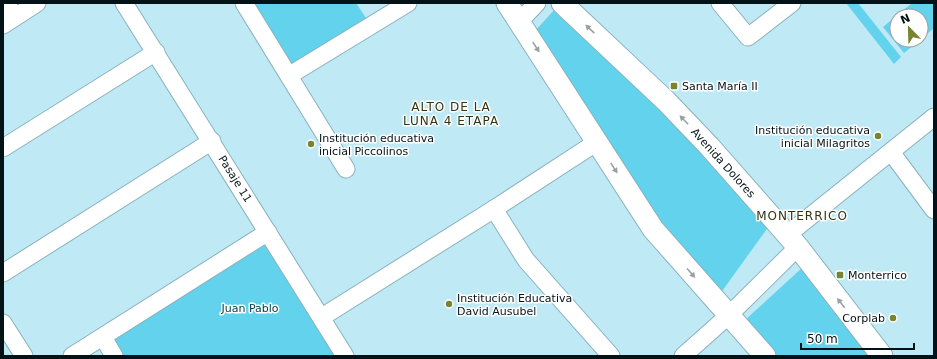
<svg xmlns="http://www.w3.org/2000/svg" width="937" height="359" viewBox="0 0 937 359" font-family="'DejaVu Sans',sans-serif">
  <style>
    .green { fill: #63d2ec }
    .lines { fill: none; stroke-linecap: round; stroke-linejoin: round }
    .minor-casing { stroke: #88b1bc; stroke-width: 19 }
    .major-casing { stroke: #88b1bc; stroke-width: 23 }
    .minor { stroke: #fff; stroke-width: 17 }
    .major { stroke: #fff; stroke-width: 21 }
    .oneway { fill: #9aa0a2 }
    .poi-dot { fill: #788431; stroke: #fff; stroke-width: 1.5 }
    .labels { text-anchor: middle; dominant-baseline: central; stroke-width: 3; stroke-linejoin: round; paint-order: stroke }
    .poi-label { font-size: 11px; fill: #031216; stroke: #fff; text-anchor: start }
    .street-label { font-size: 11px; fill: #031216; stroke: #fff }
    .park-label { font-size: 11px; fill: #01414d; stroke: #fff }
    .neighbourhood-label { font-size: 12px; letter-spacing: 1px; fill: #30350e; stroke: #fff }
  </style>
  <rect width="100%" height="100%" fill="#bfeaf5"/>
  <g class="green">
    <polygon points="252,3 356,3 368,21 294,68"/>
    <polygon points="846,3 858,3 901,57 894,64"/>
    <polygon points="912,3 934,3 934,28 921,39 921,16 897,16 897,40 920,40 904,53 883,27"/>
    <polygon points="556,8 669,114 769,226 720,294 661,229 535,31"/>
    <polygon points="261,245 269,246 336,356 118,356 108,340"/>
    <polygon points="803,267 871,356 774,356 743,322"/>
  </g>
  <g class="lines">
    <g class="minor-casing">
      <g id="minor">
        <polyline points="6,3 15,17"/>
        <polyline points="124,3 345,356"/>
        <polyline points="244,3 346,169"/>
        <polyline points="720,3 748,37 792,3"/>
        <polyline points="519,22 537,3"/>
        <polyline points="3,25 37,3"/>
        <polyline points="290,75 408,3"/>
        <polyline points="3,148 156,52"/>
        <polyline points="891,152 934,210"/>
        <polyline points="494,209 526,260 611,356"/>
        <polyline points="787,235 934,117"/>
        <polyline points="3,273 212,141"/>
        <polyline points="322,317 494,209 597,142"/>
        <polyline points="3,323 24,356"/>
        <polyline points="103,337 114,356"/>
        <polyline points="72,356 268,232"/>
        <polyline points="683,356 729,315 798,247"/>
      </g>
    </g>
    <g class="major-casing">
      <g id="major">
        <polyline points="507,3 653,229 765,356"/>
        <polyline points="562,3 666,101 709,146 798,247 882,356"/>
      </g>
    </g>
    <use href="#minor" class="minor"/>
    <use href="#major" class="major"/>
  </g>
  <defs><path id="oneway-solid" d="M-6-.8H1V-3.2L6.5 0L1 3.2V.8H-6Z"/></defs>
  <g class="oneway">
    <use href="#oneway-solid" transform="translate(590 29) rotate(-137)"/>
    <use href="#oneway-solid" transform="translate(536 47) rotate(57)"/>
    <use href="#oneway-solid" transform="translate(684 120) rotate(-134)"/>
    <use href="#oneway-solid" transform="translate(614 168) rotate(57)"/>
    <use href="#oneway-solid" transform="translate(691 273) rotate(49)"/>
    <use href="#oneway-solid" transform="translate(841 303) rotate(-128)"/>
  </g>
  <g class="poi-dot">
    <rect x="670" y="82" width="8" height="8" rx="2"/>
    <circle cx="878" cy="136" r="4"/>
    <circle cx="311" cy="144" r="4"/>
    <rect x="836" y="271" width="8" height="8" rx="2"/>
    <circle cx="449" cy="304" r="4"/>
    <circle cx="893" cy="318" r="4"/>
  </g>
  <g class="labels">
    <g class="poi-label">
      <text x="682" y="86">Santa María II</text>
      <text x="870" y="130" text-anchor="end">Institución educativa<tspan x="870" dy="13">inicial Milagritos</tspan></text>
      <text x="319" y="138">Institución educativa<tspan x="319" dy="13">inicial Piccolinos</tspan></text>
      <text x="848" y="275">Monterrico</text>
      <text x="457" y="298">Institución Educativa<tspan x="457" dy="13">David Ausubel</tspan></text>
      <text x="885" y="318" text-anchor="end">Corplab</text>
    </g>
    <g class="street-label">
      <text transform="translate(723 163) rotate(48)">Avenida Dolores</text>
      <text transform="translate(235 179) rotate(58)">Pasaje 11</text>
    </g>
    <g class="park-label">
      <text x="250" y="308">Juan Pablo</text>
    </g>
    <g class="neighbourhood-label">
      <text x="451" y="107">ALTO DE LA<tspan x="451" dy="14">LUNA 4 ETAPA</tspan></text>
      <text x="802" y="216">MONTERRICO</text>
    </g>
  </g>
  <rect width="937" height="359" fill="none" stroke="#031216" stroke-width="8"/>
  <g transform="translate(909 28) rotate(337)"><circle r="19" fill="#ffffff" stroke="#9aa0a2"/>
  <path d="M0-3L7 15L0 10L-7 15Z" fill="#788431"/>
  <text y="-6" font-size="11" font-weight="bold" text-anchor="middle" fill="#031216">N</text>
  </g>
  <path d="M801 343v6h113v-6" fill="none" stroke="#031216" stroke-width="2"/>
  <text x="807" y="343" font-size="12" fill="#031216" stroke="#ffffff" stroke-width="3" paint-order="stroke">50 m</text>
</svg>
